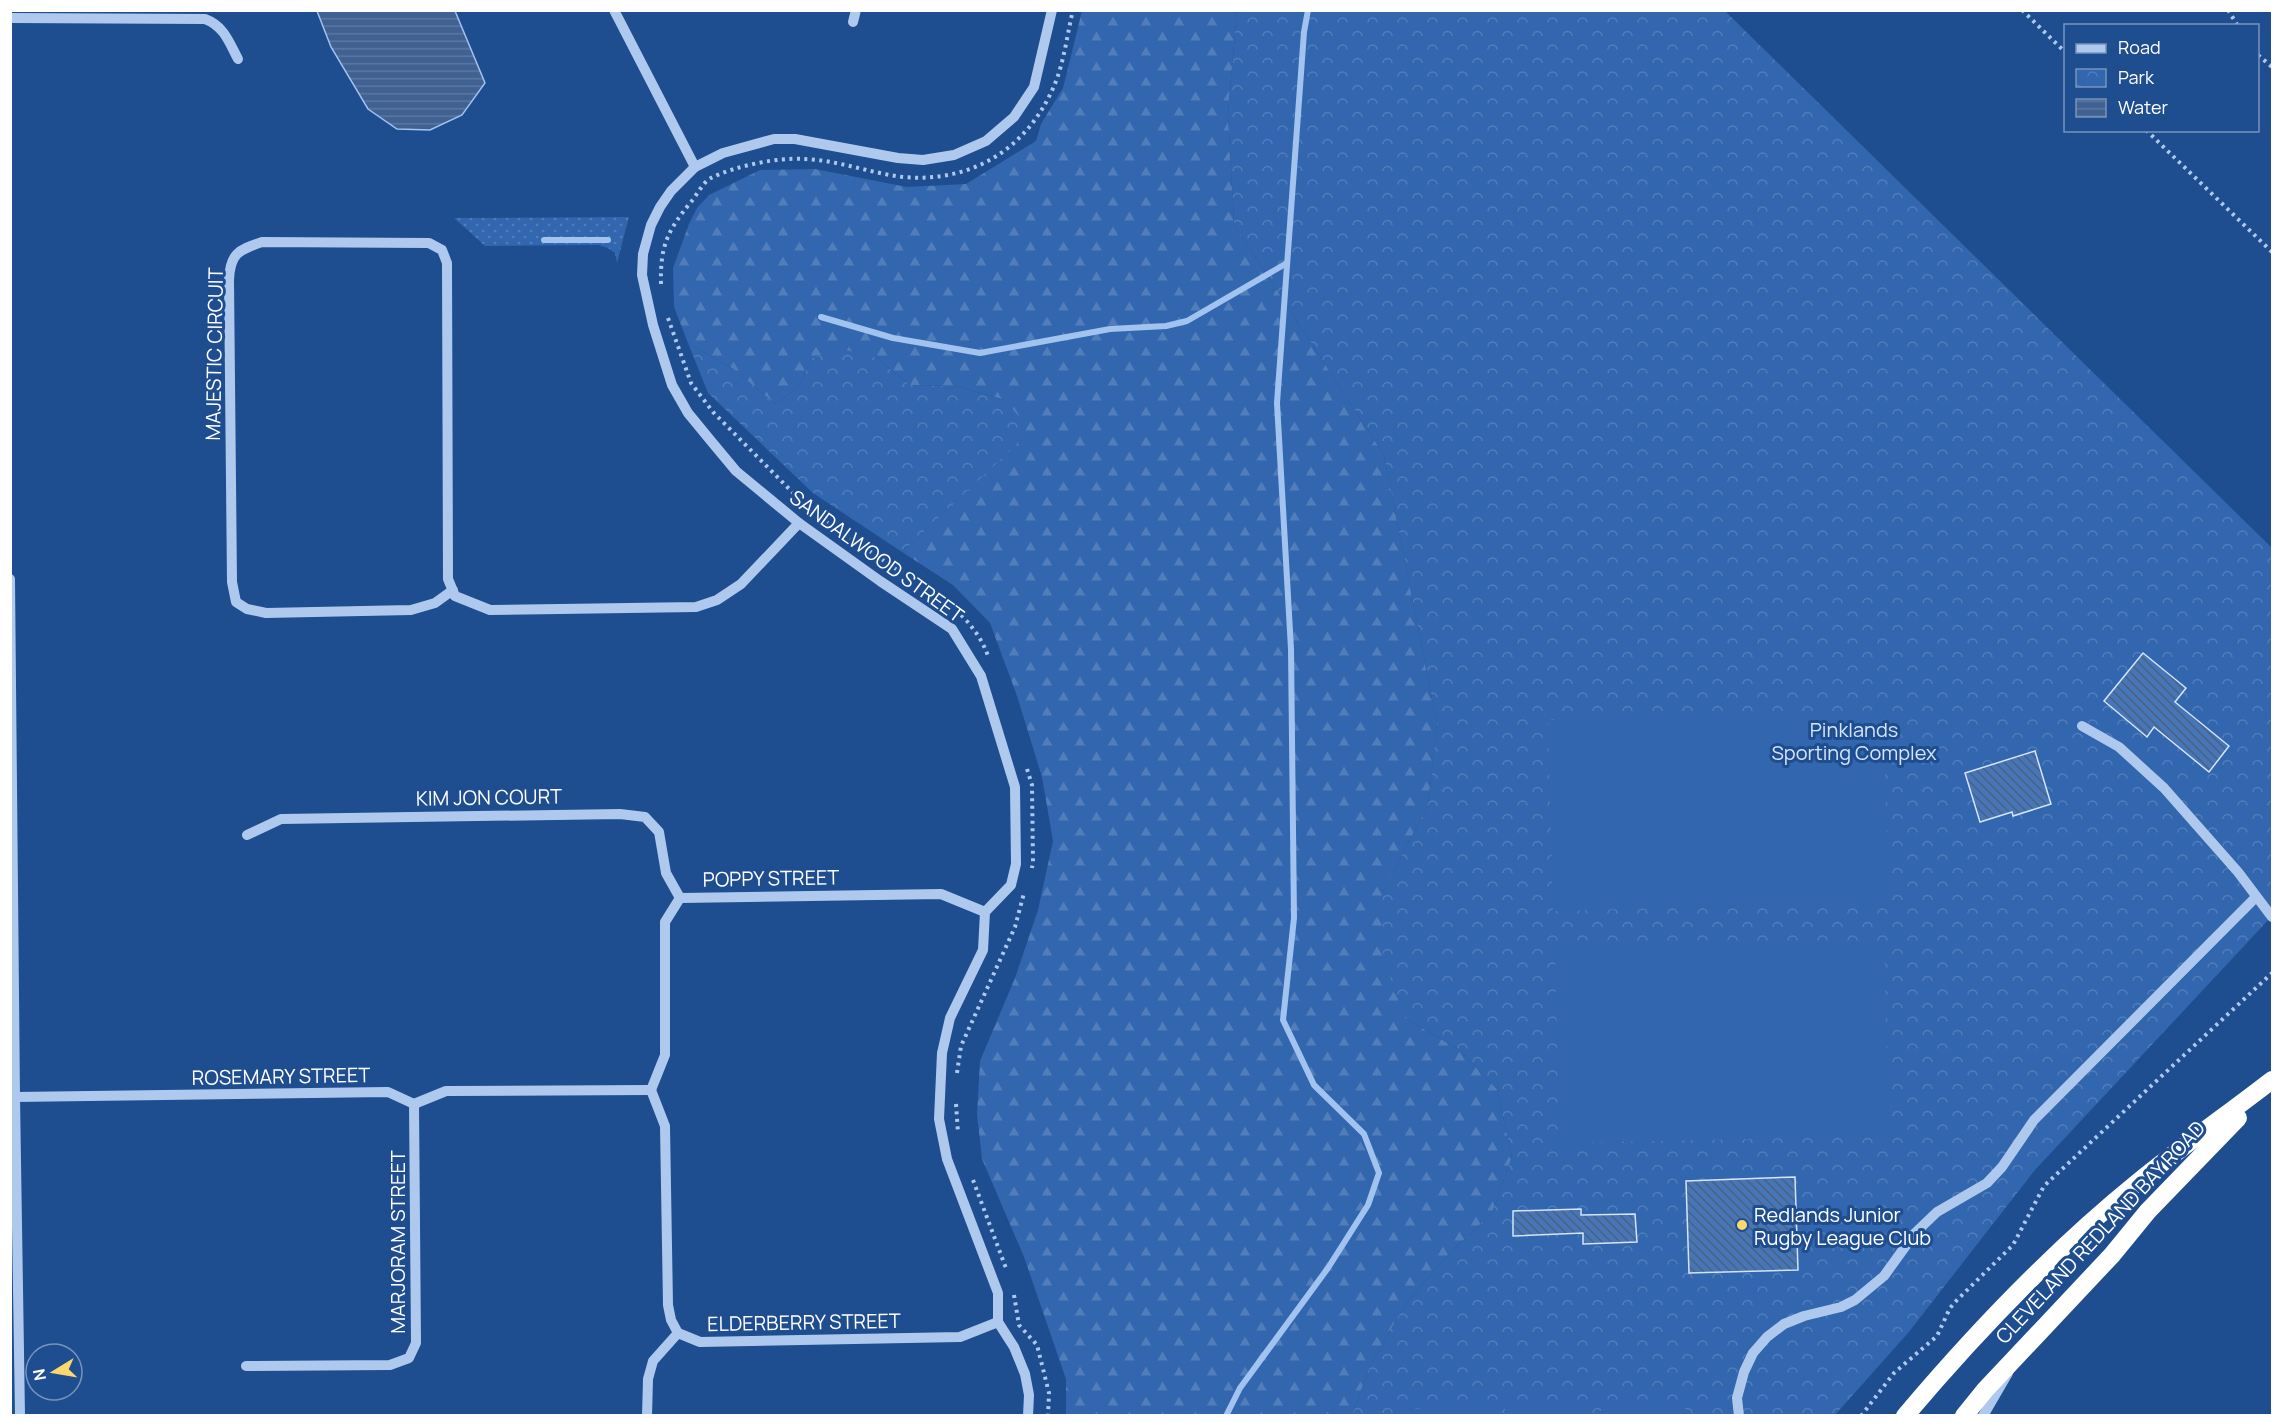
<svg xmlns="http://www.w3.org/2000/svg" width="2283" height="1426" viewBox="0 0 2283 1426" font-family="Manrope,sans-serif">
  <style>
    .grass { fill: url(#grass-dots) }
    .forest { fill: url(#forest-firs) }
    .park { fill: url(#park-crowns) }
    .pitch { fill: #3266ae }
    .water { fill: url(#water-rules); stroke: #a2c3ef; stroke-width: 1.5 }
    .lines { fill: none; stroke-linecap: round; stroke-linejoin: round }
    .stream { stroke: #a2c3ef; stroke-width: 6 }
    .building { fill: url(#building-back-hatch); stroke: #d4e4fa; stroke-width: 1.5 }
    .path { stroke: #aec9ed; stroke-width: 4; stroke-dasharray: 3 4.5; stroke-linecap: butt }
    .minor { stroke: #aec9ed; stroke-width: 10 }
    .highway { stroke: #fff; stroke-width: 18 }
    .poi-dot { fill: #fcd76e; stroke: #1e4d90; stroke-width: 2 }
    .labels { text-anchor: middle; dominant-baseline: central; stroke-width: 6; stroke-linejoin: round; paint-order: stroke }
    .street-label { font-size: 20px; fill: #fff; stroke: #1e4d90 }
    .park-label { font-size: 20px; fill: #d4e4fa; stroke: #1e4d90 }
    .poi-label { font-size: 20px; fill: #fff; stroke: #1e4d90; text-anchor: start }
  </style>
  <defs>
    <pattern id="grass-dots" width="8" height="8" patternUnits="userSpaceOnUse" patternTransform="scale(1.5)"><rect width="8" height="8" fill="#3266ae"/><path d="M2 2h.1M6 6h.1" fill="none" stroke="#517dba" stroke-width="1.8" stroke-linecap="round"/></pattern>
    <pattern id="forest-firs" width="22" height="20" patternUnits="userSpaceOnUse" patternTransform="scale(1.5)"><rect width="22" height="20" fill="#3266ae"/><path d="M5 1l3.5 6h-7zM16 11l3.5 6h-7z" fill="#517dba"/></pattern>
    <pattern id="park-crowns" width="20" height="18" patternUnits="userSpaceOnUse" patternTransform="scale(1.5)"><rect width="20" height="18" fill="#3266ae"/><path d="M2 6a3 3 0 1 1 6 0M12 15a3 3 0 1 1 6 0" fill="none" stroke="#517dba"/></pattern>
    <pattern id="water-rules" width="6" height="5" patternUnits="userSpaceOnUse" patternTransform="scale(1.5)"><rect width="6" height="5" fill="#406192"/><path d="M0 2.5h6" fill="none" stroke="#5d79a2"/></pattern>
    <pattern id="building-back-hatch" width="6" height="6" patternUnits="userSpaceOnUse" patternTransform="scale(1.5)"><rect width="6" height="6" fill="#4776b8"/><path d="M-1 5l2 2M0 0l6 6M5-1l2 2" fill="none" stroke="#4a6182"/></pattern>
  </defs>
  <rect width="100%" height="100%" fill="#1e4d90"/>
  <polygon class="grass" points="629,217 617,263 615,253 608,248 599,245 485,246 454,218"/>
  <polygon class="forest" points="1082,11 1237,11 1228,113 1234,224 1384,455 1437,724 1428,805 1383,892 1405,1018 1458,1049 1497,1089 1512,1157 1492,1213 1449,1254 1406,1303 1370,1366 1352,1415 1066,1415 1066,1379 1024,1257 982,1159 977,1114 980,1061 1015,978 1038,910 1053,841 1042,777 1017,696 990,623 953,585 902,552 1016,444 1005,400 955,386 910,385 877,358 811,359 798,388 775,404 732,368 688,343 674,307 673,268 689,224 697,208 709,195 760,170 815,169 907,187 966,184 1036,141 1041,124 1063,88"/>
  <g class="park">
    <polygon points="1237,11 1725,11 2272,548 2272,916 2035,1170 1908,1333 1835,1415 1352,1415 1370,1366 1406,1303 1449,1254 1492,1213 1512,1157 1497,1089 1458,1049 1405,1018 1383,957 1383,892 1428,805 1437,724 1384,455 1234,224 1228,113"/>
    <polygon points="688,343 732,368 775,404 798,388 811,359 838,348 877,358 910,385 955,386 1005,400 1021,419 1017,444 902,552 813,493 708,393"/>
  </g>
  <g class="pitch">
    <polygon points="1883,710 1889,901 1553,911 1548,720"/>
    <polygon points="1884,942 1889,1136 1560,1143 1555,949"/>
    <polygon points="1685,1403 1686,1415 1601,1415 1601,1405"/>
    <polygon points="1589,1405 1590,1415 1505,1415 1505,1407"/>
    <polygon points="1493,1406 1493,1415 1408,1415 1408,1409"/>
  </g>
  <polygon class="water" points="317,11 455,11 485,83 462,115 430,130 397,129 368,109 331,47"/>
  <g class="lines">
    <g class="stream">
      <polyline points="544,240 608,240"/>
      <polyline points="821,317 893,338 980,353 1110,329 1166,326 1187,321 1287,263"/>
      <polyline points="1226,1416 1240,1388 1328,1268 1368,1205 1379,1173 1364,1134 1314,1085 1283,1020 1294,918 1291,649 1277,403 1304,32 1308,10"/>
    </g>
  </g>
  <g class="building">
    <polygon points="2143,653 2186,688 2175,702 2229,746 2209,772 2154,727 2147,737 2104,701"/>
    <polygon points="2035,751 2051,804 2013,816 2012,812 1980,822 1965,773"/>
    <polygon points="1795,1177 1798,1270 1689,1273 1686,1181"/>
    <polygon points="1581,1209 1581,1215 1635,1214 1637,1242 1583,1244 1583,1233 1513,1236 1513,1211"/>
  </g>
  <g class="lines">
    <g class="path">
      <polyline points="2022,10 2066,53"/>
      <polyline points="2228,10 2238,26"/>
      <polyline points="2258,55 2272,67"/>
      <polyline points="2146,130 2272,252"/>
      <path d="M661,284c-1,-37 6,-53 30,-82 6,-7 12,-20 20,-24 24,-12 67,-21 93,-19 33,1 66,14 99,18 69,6 124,-28 151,-91 10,-23 13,-51 19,-76"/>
      <path d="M668,318l23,65 22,29 100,101 137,92c18,15 32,32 39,54"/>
      <polyline points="1027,769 1032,785 1033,862 1032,868"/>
      <polyline points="957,1073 961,1046 1015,927 1024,893"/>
      <polyline points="956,1104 958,1133"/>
      <polyline points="973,1180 1007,1271"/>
      <polyline points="1014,1295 1019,1325 1037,1345 1049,1393 1048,1416"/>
      <polyline points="1861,1416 1894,1373 1937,1336 1950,1308 1957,1300 2013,1245 2044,1186 2272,973"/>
    </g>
    <g class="minor">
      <polyline points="614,10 695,167"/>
      <path d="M10,18l195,1c19,7 24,23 33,40"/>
      <polyline points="853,22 856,10"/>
      <polyline points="10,579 15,1097 20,1416"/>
      <path d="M453,590l-18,13 -24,7 -145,3 -19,-4 -11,-7 -4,-20 -3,-302c1,-26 9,-30 33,-38l167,1 13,7 5,13 1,316 7,17 35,14 206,-3 21,-7 24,-16 58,-61"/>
      <polyline points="2082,726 2119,747 2164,788 2238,872 2272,917"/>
      <polyline points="247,835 281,819 620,814 645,817 659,832 666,873 680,898"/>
      <polyline points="651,1090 665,1126 668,1305 671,1320 678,1333 700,1342 960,1337 998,1322"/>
      <polyline points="651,1090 665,1055 665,922 680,898 941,894 985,912"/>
      <polyline points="15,1097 388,1092 414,1104 446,1091 651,1090"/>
      <polyline points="246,1366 390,1365 409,1358 416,1343 414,1104"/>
      <polyline points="647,1416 648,1379 653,1361 678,1333"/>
      <polyline points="1028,1416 1029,1395 1025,1374 1014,1347 998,1322 998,1293 947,1159 939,1119 942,1053 950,1018 983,950 985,912 1011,885 1016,864 1015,787 981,676 952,629 880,581 799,523 736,471 711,441 688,413 672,385 653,325 642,275 643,254 651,225 660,207 671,191 695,167 723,153 774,139 795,139 898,158 923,160 954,155 986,141 1014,117 1034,87 1052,10"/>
      <polyline points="1739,1416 1737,1398 1744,1372 1753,1353 1767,1337 1784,1324 1804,1316 1841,1307 1855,1300 1884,1276 1915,1233 1937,1212 1987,1183 2002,1167 2034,1120 2256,897"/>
      <polyline points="1983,1416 2008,1373"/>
    </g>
    <g class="highway">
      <path d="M1905,1416c71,-84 147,-164 232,-233 44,-36 91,-69 135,-103"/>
      <polyline points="1964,1416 1985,1390 2112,1255 2148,1211 2238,1118"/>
    </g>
  </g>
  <circle class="poi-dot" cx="1742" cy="1225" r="6"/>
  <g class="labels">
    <g class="street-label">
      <text transform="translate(214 354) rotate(-89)">MAJESTIC CIRCUIT</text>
      <text transform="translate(877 556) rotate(36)">SANDALWOOD STREET</text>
      <text transform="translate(489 797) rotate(-1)">KIM JON COURT</text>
      <text transform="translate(771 878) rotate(-1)">POPPY STREET</text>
      <text transform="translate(281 1076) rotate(-1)">ROSEMARY STREET</text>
      <text transform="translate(2100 1232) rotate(-47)">CLEVELAND REDLAND BAY ROAD</text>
      <text transform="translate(397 1242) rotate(-90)">MARJORAM STREET</text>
      <text transform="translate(804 1322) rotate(-1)">ELDERBERRY STREET</text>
    </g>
    <g class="park-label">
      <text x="1854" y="729">Pinklands<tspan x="1854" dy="23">Sporting Complex</tspan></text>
    </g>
    <g class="poi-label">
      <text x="1754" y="1214">Redlands Junior<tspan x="1754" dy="23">Rugby League Club</tspan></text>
    </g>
  </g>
  <rect width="2283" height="1426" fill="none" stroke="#ffffff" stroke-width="24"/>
  <rect x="2064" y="24" width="195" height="108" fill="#1e4d90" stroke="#7894bc" stroke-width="1.5"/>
  <rect x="2076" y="44" width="30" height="9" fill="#aec9ed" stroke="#7894bc" stroke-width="1.5"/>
  <text x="2118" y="54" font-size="18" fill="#ffffff">Road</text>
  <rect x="2076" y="69" width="30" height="18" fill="url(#park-crowns)" stroke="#7894bc" stroke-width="1.5"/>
  <text x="2118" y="84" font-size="18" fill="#ffffff">Park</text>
  <rect x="2076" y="99" width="30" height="18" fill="url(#water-rules)" stroke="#7894bc" stroke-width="1.5"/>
  <text x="2118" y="114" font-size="18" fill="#ffffff">Water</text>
  <g transform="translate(54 1372) rotate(259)"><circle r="28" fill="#1e4d90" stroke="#7894bc" stroke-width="1.5"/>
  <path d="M0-4.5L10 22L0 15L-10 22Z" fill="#fcd76e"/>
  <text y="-9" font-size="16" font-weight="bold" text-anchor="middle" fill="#ffffff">N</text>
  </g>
</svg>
